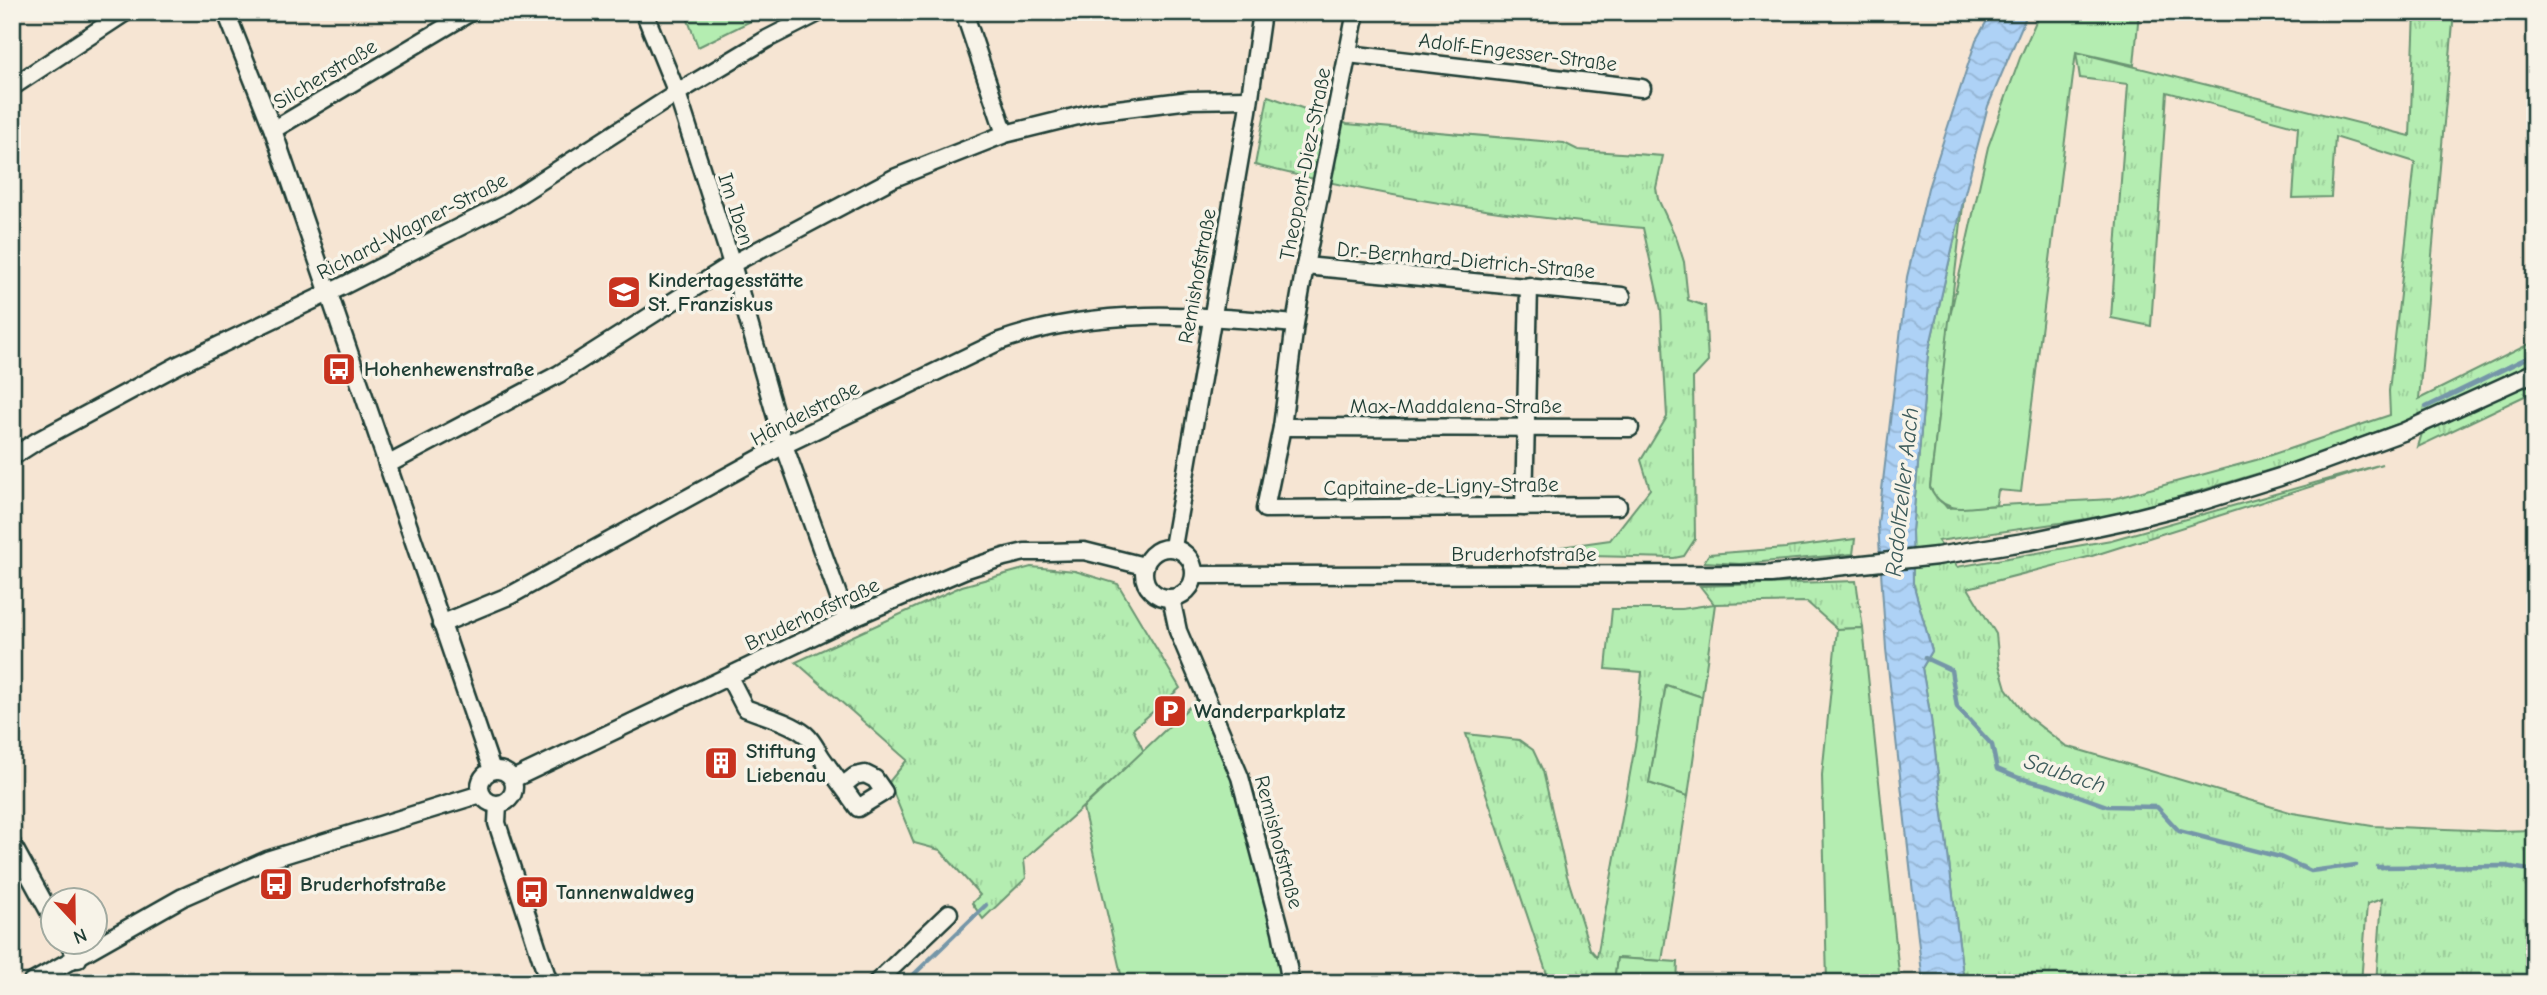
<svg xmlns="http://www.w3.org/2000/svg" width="2547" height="995" viewBox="0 0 2547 995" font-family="'Comic Neue',sans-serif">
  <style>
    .grass { fill: url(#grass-tufts); stroke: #6a9572; stroke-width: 2 }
    .garden { fill: #b4edb1; stroke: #6a9572; stroke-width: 2 }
    .water { fill: url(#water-waves); stroke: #7596a8; stroke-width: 2 }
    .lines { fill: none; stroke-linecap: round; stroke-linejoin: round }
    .stream { stroke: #7596a8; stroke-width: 4.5 }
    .minor-casing { stroke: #1f3d34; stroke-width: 21 }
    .minor { stroke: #f7f3e8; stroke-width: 16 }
    .labels { text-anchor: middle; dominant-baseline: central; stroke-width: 7; stroke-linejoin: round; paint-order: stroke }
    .street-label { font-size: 21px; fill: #1f3d34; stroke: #f7f3e8 }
    .poi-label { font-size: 21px; font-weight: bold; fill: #1f3d34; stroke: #f7f3e8; text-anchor: start }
    .water-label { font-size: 23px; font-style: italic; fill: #3c5b5b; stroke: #f7f3e8 }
  </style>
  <defs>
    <pattern id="grass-tufts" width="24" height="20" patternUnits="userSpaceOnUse" patternTransform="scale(1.75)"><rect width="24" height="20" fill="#b4edb1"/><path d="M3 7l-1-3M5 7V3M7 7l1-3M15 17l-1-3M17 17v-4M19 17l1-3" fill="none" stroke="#9acc99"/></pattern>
    <pattern id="water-waves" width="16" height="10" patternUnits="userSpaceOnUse" patternTransform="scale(1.75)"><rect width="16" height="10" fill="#aed2f6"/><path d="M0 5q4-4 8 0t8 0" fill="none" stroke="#95b5d4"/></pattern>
  </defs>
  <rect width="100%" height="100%" fill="#f6e5d3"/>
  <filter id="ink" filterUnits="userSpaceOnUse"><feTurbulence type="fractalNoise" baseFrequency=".0143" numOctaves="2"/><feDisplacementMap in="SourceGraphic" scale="14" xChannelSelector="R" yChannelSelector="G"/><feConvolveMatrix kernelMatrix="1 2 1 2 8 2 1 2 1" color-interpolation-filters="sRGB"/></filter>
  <g filter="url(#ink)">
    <g class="grass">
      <polygon points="2415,12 2454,12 2419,399 2535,341 2535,362 2422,415 2293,463 2203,490 2114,515 1938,541 1957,567 2111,540 2382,464 2092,556 1968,588 1996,634 1999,664 2006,688 2027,716 2066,746 2293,813 2372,826 2495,831 2535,830 2535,983 2376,983 2382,899 2367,904 2361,983 1964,983 1931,719 1922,668 1932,651 1913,583 1912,531 1928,354 1964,197 1930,487 1947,508 2113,499 2256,460 2390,415 2389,391 2415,162 2335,137 2331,197 2293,198 2298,127 2167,92 2151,326 2111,318 2128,84 2080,78 2076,52 2410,136"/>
      <path d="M1268,96l79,28 217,19 14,7 85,6 -7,32 2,11 19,41 7,22 4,38 17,6 3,56 -15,16 2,161 -11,17 -10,2 -164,-4 100,-14 40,-51 -9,-29 26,-43 -6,-107 -18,-82c-130,-11 -261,-31 -388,-63z"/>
      <polygon points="2535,381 2535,391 2418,447 2422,433"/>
      <polygon points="1855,539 1853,554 1740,564 1704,562 1709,554 1786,548"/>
      <polygon points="1031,567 1075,571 1118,584 1180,688 1133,729 1144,752 1024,860 1026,878 983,919 972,903 980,895 940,850 914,843 889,782 907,760 796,662 962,586"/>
      <polygon points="1856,581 1863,628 1837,629 1807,602 1715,604 1702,697 1666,685 1649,783 1688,796 1662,961 1617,958 1614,983 1550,983 1466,734 1519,740 1533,750 1543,771 1567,876 1590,949 1597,957 1636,740 1642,672 1606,669 1612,609 1682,609 1714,604 1700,586"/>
    </g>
    <g class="garden">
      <polygon points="685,12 760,12 761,16 698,47"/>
      <path d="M2040,12h99l-5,53 -58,-13 -55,440 -23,-2 -2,15c-29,2 -52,12 -66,-18l19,-166 39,-174 32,-89z"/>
      <polygon points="1863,628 1900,983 1827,983 1822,775 1837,629"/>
      <polygon points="1666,685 1702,697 1688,796 1649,783"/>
      <polygon points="1204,693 1240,777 1291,983 1123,983 1083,808"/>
      <polygon points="1617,958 1678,962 1677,983 1614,983"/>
    </g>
    <polygon class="water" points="1992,12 2028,12 1988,106 1964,197 1928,354 1912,531 1913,583 1932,651 1922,668 1931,719 1964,983 1923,983 1886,649 1878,524 1907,277 1928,188 1976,40"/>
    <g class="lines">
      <g class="stream">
        <polyline points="2426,407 2535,354"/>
        <polyline points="1925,658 1951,670 1957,707 1992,745 1997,769 2019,778 2051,786 2107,806 2157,807 2179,831 2280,857 2311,871 2356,865"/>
        <polyline points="2378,867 2505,866 2535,871"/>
        <polyline points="905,983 986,905"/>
      </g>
      <g class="minor-casing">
        <g id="minor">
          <polyline points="226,12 273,130 492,770"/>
          <polyline points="644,12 677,93 732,264 784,445 847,620"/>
          <polyline points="964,12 1005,134"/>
          <polyline points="1356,12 1305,266 1295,324 1282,427 1265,509 1618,506"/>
          <polyline points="1348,54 1642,88"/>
          <polyline points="12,87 126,12"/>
          <polyline points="273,130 471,12"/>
          <polyline points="1305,266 1622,296"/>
          <polyline points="1282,427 1630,428"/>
          <polyline points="12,457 37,441 178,365 343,286 505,204 677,93 767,39 820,12"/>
          <polyline points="387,465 559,374 732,264 894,178 1005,134 1094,112 1190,100 1248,99"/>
          <polyline points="1524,507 1529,286"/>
          <polyline points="1173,547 1248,111 1262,12"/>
          <circle cx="1169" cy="573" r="25"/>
          <polyline points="1195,575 1771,574 1937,556 2030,541 2124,521 2203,501 2280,477 2403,432 2535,372"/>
          <polyline points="1171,598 1178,631 1240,777 1281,931 1291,983"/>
          <path d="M441,624l70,-29 273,-150 216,-104c96,-34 195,-27 295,-17"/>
          <path d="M729,677l16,31c20,8 45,14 61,27 7,6 11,16 16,23 12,17 24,33 36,50l26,-16 -9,-13 -10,-5 -10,2 -13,10"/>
          <circle cx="497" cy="787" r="17"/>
          <polyline points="513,779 847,620 964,570 1004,557 1025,552 1048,552 1084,551 1144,566"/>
          <polyline points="498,804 497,823 549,983"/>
          <polyline points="12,844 52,917"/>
          <polyline points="68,942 78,959"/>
          <polyline points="31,983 183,897 267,860 481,794"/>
          <polyline points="876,983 949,913"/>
        </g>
      </g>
      <use href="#minor" class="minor"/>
    </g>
  </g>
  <defs>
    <g id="school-square" transform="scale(1.75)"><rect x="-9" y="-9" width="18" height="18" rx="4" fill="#c8321e" stroke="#f7f3e8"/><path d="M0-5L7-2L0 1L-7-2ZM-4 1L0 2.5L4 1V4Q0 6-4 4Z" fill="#fff"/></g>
    <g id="bus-square" transform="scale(1.75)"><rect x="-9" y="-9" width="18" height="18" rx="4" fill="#c8321e" stroke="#f7f3e8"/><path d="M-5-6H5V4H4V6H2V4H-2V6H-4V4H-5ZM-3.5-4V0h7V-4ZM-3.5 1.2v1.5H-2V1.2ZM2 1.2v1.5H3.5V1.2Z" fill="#fff"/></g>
    <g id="parking-square" transform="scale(1.75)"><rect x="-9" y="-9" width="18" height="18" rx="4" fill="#c8321e" stroke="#f7f3e8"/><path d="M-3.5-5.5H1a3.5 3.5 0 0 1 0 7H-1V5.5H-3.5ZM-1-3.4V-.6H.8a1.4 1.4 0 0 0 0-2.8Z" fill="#fff"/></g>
    <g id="building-square" transform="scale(1.75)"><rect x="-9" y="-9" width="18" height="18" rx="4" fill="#c8321e" stroke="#f7f3e8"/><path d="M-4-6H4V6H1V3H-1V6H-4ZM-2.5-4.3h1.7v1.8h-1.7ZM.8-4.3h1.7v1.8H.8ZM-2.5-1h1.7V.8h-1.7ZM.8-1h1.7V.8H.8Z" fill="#fff"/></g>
  </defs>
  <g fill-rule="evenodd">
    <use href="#school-square" x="624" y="292"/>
    <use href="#bus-square" x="339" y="369"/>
    <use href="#parking-square" x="1170" y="711"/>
    <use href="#building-square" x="721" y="763"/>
    <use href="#bus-square" x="276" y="884"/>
    <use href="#bus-square" x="532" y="892"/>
  </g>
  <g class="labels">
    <g class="street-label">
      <text transform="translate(1518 52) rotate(7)">Adolf-Engesser-Straße</text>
      <text transform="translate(325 74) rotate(-31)">Silcherstraße</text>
      <text transform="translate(1305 164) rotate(-79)">Theopont-Diez-Straße</text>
      <text transform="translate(736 209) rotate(72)">Im Iben</text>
      <text transform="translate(412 226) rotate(-27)">Richard-Wagner-Straße</text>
      <text transform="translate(1466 260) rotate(5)">Dr.-Bernhard-Dietrich-Straße</text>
      <text transform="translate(1197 276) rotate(-80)">Remishofstraße</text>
      <text x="1456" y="406">Max-Maddalena-Straße</text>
      <text transform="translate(805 413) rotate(-27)">Händelstraße</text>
      <text transform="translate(1441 486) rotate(-1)">Capitaine-de-Ligny-Straße</text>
      <text x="1524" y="554">Bruderhofstraße</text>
      <text transform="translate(812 614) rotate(-25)">Bruderhofstraße</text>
      <text transform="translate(1279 842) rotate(75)">Remishofstraße</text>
    </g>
    <g class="poi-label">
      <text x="648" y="280">Kindertagesstätte<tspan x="648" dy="24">St. Franziskus</tspan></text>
      <text x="364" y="369">Hohenhewenstraße</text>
      <text x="1194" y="711">Wanderparkplatz</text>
      <text x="746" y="751">Stiftung<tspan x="746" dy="24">Liebenau</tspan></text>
      <text x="300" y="884">Bruderhofstraße</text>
      <text x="556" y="892">Tannenwaldweg</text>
    </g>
    <g class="water-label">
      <text transform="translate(1902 492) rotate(-84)">Radolfzeller Aach</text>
      <text transform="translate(2065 773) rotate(18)">Saubach</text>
    </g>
  </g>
  <rect width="2547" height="995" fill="none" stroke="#f7f3e8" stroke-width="42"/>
  <rect x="21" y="21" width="2505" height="953" fill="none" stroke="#1f3d34" stroke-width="2.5" filter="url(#ink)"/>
  <g transform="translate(74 921) rotate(158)"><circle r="33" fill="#f7f3e8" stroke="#a1aaa0" stroke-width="2"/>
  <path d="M0-5L12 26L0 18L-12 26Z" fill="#c8321e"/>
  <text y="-10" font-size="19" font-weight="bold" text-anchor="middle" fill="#1f3d34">N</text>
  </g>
</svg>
